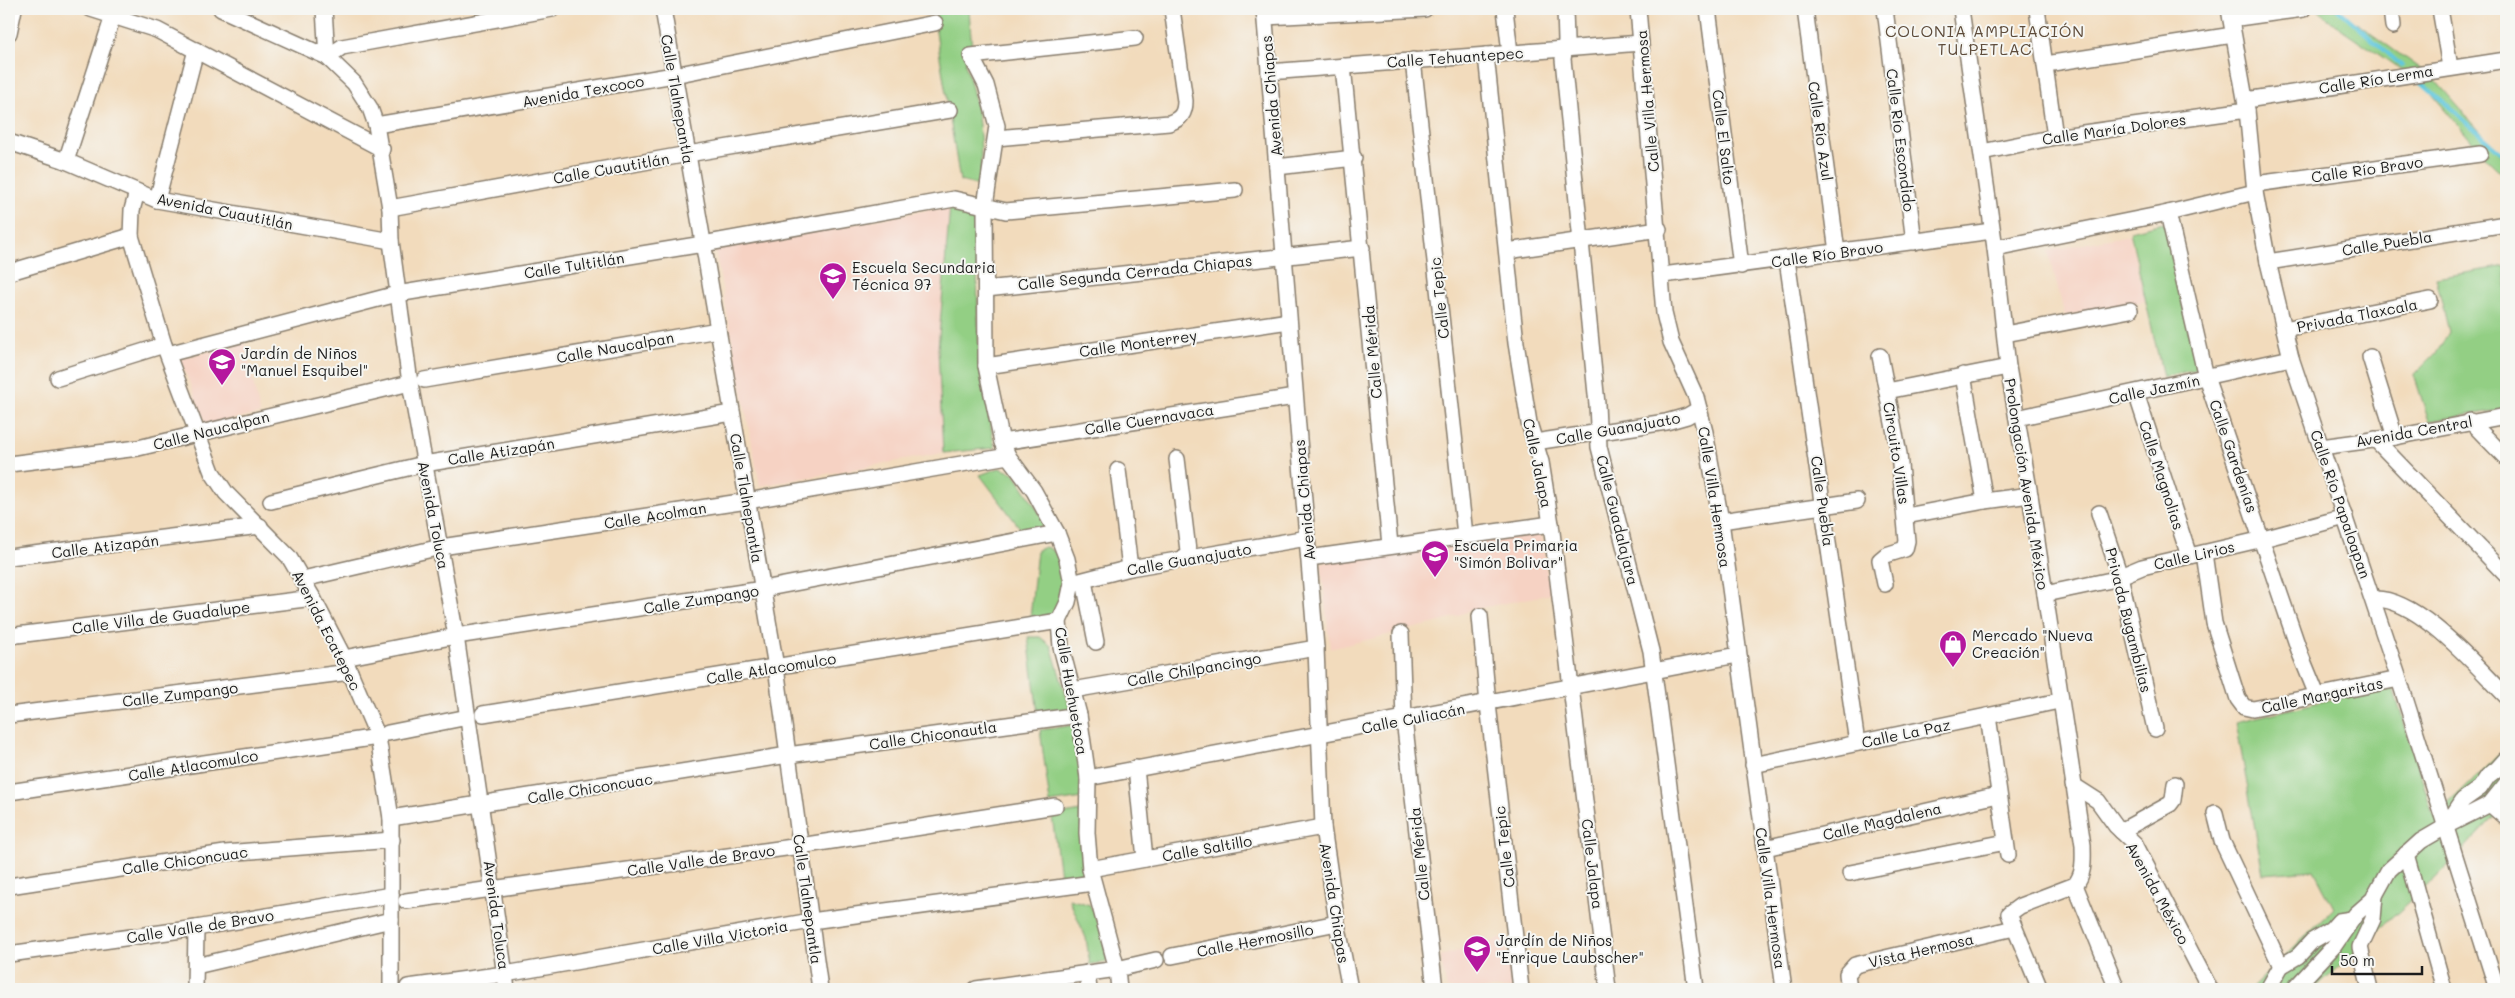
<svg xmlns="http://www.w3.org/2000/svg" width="2515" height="998" viewBox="0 0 2515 998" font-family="Mali,sans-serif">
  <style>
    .built { fill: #f6d2c3 }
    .green { fill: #93cf84; stroke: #587650 }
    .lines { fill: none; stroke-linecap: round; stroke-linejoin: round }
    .stream { stroke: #61c7de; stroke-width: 4 }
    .minor-casing { stroke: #877c6c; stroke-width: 18 }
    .minor { stroke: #fff; stroke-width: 15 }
    .labels { text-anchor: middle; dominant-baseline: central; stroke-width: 4; stroke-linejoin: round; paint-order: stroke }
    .street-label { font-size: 15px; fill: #1c1c1c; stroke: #f6f6f2 }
    .poi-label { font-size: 15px; fill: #1c1c1c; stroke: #f6f6f2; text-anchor: start }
    .neighbourhood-label { font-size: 16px; letter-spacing: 1px; fill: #5e4c3b; stroke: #f6f6f2 }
  </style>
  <rect width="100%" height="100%" fill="#f6f6f2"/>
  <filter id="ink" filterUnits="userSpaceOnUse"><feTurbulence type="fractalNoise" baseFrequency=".02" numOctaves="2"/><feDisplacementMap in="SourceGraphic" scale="10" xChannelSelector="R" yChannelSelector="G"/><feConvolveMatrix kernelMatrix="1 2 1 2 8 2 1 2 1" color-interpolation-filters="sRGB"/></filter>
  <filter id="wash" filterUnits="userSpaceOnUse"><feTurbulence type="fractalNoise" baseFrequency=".0096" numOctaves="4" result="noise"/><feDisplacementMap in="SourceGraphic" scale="20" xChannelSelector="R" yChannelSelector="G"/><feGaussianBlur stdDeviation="1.12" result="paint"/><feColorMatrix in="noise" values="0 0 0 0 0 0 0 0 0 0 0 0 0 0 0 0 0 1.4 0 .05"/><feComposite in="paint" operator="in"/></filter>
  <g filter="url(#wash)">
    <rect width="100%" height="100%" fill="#f2dbbc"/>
    <g class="built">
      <polygon points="950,206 938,349 943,453 760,486 715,250"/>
      <polygon points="2129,235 2145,301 2065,316 2048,251"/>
      <polygon points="245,343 260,414 206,424 180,359"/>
      <polygon points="1541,530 1550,594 1471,610 1444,621 1330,649 1321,563"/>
      <polygon points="1504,938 1513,989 1447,989 1440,956"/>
    </g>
    <g class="green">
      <path d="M936,9h33l3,41 -7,13c14,46 18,75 15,123l-20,-5 -24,-149z"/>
      <polygon points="2317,9 2337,9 2434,79 2506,161 2506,177 2487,159 2426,87 2333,23"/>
      <polygon points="950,206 976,213 979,365 995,448 943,453 938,349"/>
      <polygon points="2164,223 2197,369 2163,377 2130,231"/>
      <polygon points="2506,266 2506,409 2429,421 2414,375 2437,352 2449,332 2436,278"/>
      <polygon points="999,468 1014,473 1047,525 1023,532 980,475"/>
      <path d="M1045,547c14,3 22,24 21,38 0,8 -8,21 -12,29l-24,5 7,-69z"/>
      <polygon points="1028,637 1040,637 1051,646 1070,709 1038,714"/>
      <polygon points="2392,685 2434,817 2506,748 2506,804 2439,875 2314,989 2251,989 2334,908 2314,870 2263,874 2236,722"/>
      <polygon points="1074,725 1082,771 1082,798 1050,803 1040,730"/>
      <polygon points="1081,811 1083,873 1060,876 1052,816"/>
      <polygon points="1069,899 1090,905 1102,932 1107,962 1090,965 1086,938"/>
    </g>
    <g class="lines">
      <g class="stream">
        <polyline points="2338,9 2402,66"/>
        <polyline points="2420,81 2506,157"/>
      </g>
    </g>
  </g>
  <g filter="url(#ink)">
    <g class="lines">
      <g class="minor-casing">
        <g id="minor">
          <polyline points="91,9 157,30 382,149"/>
          <polyline points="221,9 327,57 354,83 370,108 376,125 390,208 391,241 410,383 456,636 507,989"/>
          <polyline points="324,9 327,57"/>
          <polyline points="663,9 776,667 820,989"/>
          <polyline points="1264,9 1316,648 1323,827 1337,923 1350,989"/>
          <polyline points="1505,9 1510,53"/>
          <polyline points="1565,9 1566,41 1563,59 1597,404 1599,447 1651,651 1696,989"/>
          <polyline points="1638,9 1664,313 1671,342 1696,397 1705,432 1721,521 1784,989"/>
          <polyline points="1708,9 1741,266"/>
          <polyline points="1805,9 1837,252"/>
          <polyline points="1885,9 1914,242"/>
          <path d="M1961,9l34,239 13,119 22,128 53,350c0,14 2,28 -8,40l-55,21 -11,8 31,75"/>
          <polyline points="2037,9 2055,137"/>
          <polyline points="2229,9 2247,110 2255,192 2268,262 2291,358 2399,679 2497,989"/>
          <polyline points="2391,9 2393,26"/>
          <polyline points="2440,9 2450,67"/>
          <polyline points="1265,17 1425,9"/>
          <polyline points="2231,19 2303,9"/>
          <polyline points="9,33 14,9"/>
          <polyline points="1486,55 1516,343 1529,423 1541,462 1551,524 1608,989"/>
          <polyline points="327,57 342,47 552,9"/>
          <polyline points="1413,60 1465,535"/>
          <polyline points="2046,64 2233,35"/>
          <polyline points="1343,66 1390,545"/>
          <polyline points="1269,72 1641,43"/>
          <polyline points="2246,100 2506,60"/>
          <polyline points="376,125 674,75 935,23"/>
          <path d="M996,138l173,-15c12,-4 16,-10 16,-22l-13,-92"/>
          <polyline points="9,142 66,161 157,200 391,241"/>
          <polyline points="1982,152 2055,137 2247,110"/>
          <polyline points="66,161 113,16"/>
          <polyline points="1277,167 1354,158"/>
          <polyline points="2255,184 2480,154"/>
          <polyline points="137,192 132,210 131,236 164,345 212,472 226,493 289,557 313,598 344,658 378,737 391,818 391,989"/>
          <polyline points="157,200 196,50"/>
          <polyline points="390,208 688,154 950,110"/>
          <polyline points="2168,213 2206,377 2301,656 2317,695"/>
          <polyline points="1995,248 2168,213 2255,192"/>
          <polyline points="1507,251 1659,229"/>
          <polyline points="1787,260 1857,743"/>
          <polyline points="2268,262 2506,224"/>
          <polyline points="10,272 131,236"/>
          <polyline points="1663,275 1992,231"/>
          <polyline points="986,289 1362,248"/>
          <polyline points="2284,329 2430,300"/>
          <polyline points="2005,334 2130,310"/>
          <polyline points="168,354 397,294 703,244 954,199 1006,211 1235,190"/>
          <polyline points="1880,356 1899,454 1907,541 1905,549 1886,555 1880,560 1885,584"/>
          <polyline points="2370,357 2395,437"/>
          <polyline points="986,366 1289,321"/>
          <polyline points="1963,375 1985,501"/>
          <polyline points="58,378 164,345"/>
          <polyline points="424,380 718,330"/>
          <polyline points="1887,391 2008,367"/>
          <polyline points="2136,393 2189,556"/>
          <polyline points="2017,418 2291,358"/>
          <polyline points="2470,421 2506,458"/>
          <polyline points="2375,439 2506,575"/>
          <polyline points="1002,442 1295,397"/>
          <polyline points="1535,442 1666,422 1687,416 1699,409"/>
          <polyline points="2321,447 2395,437 2506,416"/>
          <polyline points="1177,459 1189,559"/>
          <polyline points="9,464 138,448 410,383"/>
          <polyline points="1118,470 1130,568"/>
          <polyline points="271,501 424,464 732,413"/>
          <polyline points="2099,513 2120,576 2155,729"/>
          <polyline points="1906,516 1985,501 2030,495"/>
          <polyline points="1721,521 1857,501"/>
          <polyline points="2204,553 2214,623 2238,699 2244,707 2253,709 2399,679"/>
          <polyline points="9,557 260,526"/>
          <polyline points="1309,558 1551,524"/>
          <polyline points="303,579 441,547 747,501 1008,456"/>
          <polyline points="1084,581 1096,642"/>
          <polyline points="1072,583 1130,568 1307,538"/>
          <polyline points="2045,594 2111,580 2142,567 2263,539 2345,517"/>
          <path d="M2373,599c44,-3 104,68 133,97"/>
          <polyline points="1480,616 1488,704 1521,989"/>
          <polyline points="1401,634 1404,719 1435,989"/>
          <polyline points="9,636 313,598"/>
          <polyline points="344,658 456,636 763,589 1057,533"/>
          <polyline points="1073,690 1316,648"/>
          <polyline points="483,714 1059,621"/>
          <polyline points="9,715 350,672"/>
          <polyline points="1988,716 2008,855"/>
          <polyline points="388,733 468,717"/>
          <polyline points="1753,765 2059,701"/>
          <polyline points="1136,768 1145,859"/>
          <polyline points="1088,778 1738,655"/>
          <polyline points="2073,785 2098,801 2116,826 2135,844 2210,989"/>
          <polyline points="9,792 378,737"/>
          <polyline points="2490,804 2506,818"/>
          <polyline points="2215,813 2222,841 2281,966"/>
          <polyline points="391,818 788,755 1079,715"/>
          <polyline points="2446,826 2490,804 2506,784"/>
          <polyline points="2121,831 2170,804 2173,800 2175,784"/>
          <polyline points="1765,848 1998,795"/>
          <polyline points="2406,854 2444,989"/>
          <polyline points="1090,869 1323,827"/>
          <polyline points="1850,873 2006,842"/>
          <polyline points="2075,885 2117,989"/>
          <polyline points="9,886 225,853 392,840"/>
          <polyline points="406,901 800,846 1055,806"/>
          <polyline points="9,954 196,928 391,895"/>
          <polyline points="1172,956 1337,923"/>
          <polyline points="196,966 391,920"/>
          <polyline points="1087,973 1089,989"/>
          <polyline points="408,987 505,974 811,921 1093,883"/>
          <polyline points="195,989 196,928"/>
          <polyline points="976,989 1117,969 1156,960"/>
          <polyline points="1119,989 1117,969 1090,869 1087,833 1088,778 1079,715 1061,647 1059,621 1068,602 1072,583 1067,559 1057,533 1034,491 1008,456 1002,442 986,366 985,206 997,126 986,85 971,56 1135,38"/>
          <polyline points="1849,989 1847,974 1855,965 2014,928"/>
          <polyline points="2268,989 2281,966 2298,956 2312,941 2331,930 2339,921 2352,919"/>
          <polyline points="2294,989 2334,946 2356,914 2373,899 2389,870 2421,841 2445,827 2463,800 2480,788 2488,776 2497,769 2506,759"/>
          <polyline points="2370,989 2360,947 2373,919 2375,895"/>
        </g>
      </g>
      <use href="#minor" class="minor"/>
    </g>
  </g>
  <defs>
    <g id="school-pin" transform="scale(1.4375)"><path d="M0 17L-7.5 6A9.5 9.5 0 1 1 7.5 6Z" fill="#b5179e" stroke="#f6f6f2"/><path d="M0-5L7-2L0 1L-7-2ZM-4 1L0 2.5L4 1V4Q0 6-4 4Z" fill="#fff"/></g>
    <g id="shop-pin" transform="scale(1.4375)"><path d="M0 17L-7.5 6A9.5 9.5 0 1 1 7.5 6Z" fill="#b5179e" stroke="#f6f6f2"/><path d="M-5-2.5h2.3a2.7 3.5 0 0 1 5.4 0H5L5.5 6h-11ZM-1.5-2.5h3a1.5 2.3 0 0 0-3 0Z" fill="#fff"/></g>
  </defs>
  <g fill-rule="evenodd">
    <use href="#school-pin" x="833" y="276"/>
    <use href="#school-pin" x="222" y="362"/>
    <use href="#school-pin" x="1435" y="554"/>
    <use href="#shop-pin" x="1953" y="644"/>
    <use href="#school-pin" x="1477" y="949"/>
  </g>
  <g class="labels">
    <g class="street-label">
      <text transform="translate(1455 57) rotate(-4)">Calle Tehuantepec</text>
      <text transform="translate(2376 79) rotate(-9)">Calle Río Lerma</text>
      <text transform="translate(583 91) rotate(-10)">Avenida Texcoco</text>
      <text transform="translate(1271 96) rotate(-95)">Avenida Chiapas</text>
      <text transform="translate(678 99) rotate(80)">Calle Tlalnepantla</text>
      <text transform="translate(1647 101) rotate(-95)">Calle Villa Hermosa</text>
      <text transform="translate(2114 129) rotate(-8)">Calle María Dolores</text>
      <text transform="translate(1821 131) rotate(82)">Calle Río Azul</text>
      <text transform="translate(1724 137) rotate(83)">Calle El Salto</text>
      <text transform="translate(1901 140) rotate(83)">Calle Río Escondido</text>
      <text transform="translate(611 168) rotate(-10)">Calle Cuautitlán</text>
      <text transform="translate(2367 169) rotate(-8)">Calle Río Bravo</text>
      <text transform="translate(225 211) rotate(11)">Avenida Cuautitlán</text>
      <text transform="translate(2387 243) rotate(-9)">Calle Puebla</text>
      <text transform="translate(1827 254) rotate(-8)">Calle Río Bravo</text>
      <text transform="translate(574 265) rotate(-9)">Calle Tultitlán</text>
      <text transform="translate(1135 272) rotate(-6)">Calle Segunda Cerrada Chiapas</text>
      <text transform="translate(1439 298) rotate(-96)">Calle Tepic</text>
      <text transform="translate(2357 315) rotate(-11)">Privada Tlaxcala</text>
      <text transform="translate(1138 343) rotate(-8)">Calle Monterrey</text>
      <text transform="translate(615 347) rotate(-10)">Calle Naucalpan</text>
      <text transform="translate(1372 352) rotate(-95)">Calle Mérida</text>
      <text transform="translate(2154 389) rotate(-12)">Calle Jazmín</text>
      <text transform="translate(1149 419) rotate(-9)">Calle Cuernavaca</text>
      <text transform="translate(1618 428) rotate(-10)">Calle Guanajuato</text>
      <text transform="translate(211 430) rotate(-14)">Calle Naucalpan</text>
      <text transform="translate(2414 431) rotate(-10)">Avenida Central</text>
      <text transform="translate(501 451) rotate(-9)">Calle Atizapán</text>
      <text transform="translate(1897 453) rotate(81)">Circuito Villas</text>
      <text transform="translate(2234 456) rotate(71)">Calle Gardenías</text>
      <text transform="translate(1538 463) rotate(78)">Calle Jalapa</text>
      <text transform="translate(2162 475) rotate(72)">Calle Magnolias</text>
      <text transform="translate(2027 484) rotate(81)">Prolongación Avenida México</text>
      <text transform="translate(1715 497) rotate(81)">Calle Villa Hermosa</text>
      <text transform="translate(747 498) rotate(80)">Calle Tlalnepantla</text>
      <text transform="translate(1304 500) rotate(-95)">Avenida Chiapas</text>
      <text transform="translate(1823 501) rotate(82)">Calle Puebla</text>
      <text transform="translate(2341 504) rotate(71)">Calle Río Papaloapan</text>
      <text transform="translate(434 515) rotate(79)">Avenida Toluca</text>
      <text transform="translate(655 515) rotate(-9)">Calle Acolman</text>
      <text transform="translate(1618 520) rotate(76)">Calle Guadalajara</text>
      <text transform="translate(105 546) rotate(-7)">Calle Atizapán</text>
      <text transform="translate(2194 555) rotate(-13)">Calle Lirios</text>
      <text transform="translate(1189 559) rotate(-10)">Calle Guanajuato</text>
      <text transform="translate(701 599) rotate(-9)">Calle Zumpango</text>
      <text transform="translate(161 617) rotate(-7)">Calle Villa de Guadalupe</text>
      <text transform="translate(2129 620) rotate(76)">Privada Bugambilias</text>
      <text transform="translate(327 630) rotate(63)">Avenida Ecatepec</text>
      <text transform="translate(771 668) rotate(-9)">Calle Atlacomulco</text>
      <text transform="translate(1194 669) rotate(-10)">Calle Chilpancingo</text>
      <text transform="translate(1072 691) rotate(80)">Calle Huehuetoca</text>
      <text transform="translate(180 694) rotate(-7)">Calle Zumpango</text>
      <text transform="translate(2322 695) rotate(-12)">Calle Margaritas</text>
      <text transform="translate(1413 718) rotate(-11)">Calle Culiacán</text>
      <text transform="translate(1906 733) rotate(-12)">Calle La Paz</text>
      <text transform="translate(933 735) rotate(-8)">Calle Chiconautla</text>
      <text transform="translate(193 765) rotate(-9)">Calle Atlacomulco</text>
      <text transform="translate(590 788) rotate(-9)">Calle Chiconcuac</text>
      <text transform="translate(1882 821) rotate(-13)">Calle Magdalena</text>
      <text transform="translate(1504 847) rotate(-97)">Calle Tepic</text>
      <text transform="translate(1207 848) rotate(-10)">Calle Saltillo</text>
      <text transform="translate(1419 854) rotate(-96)">Calle Mérida</text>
      <text transform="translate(185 860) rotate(-8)">Calle Chiconcuac</text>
      <text transform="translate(701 860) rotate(-8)">Calle Valle de Bravo</text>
      <text transform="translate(1593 864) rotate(83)">Calle Jalapa</text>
      <text transform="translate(2158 893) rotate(61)">Avenida México</text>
      <text transform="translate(1771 898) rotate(82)">Calle Villa Hermosa</text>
      <text transform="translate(808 899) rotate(82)">Calle Tlalnepantla</text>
      <text transform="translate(1335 903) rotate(81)">Avenida Chiapas</text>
      <text transform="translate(497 915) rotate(82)">Avenida Toluca</text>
      <text transform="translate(200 926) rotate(-9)">Calle Valle de Bravo</text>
      <text transform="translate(720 937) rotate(-10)">Calle Villa Victoria</text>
      <text transform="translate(1255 940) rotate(-11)">Calle Hermosillo</text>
      <text transform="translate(1921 950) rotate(-13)">Vista Hermosa</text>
    </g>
    <g class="poi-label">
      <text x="852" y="267">Escuela Secundaria<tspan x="852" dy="17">Técnica 97</tspan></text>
      <text x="241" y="353">Jardín de Niños<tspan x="241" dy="17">"Manuel Esquibel"</tspan></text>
      <text x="1454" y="545">Escuela Primaria<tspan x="1454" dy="17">"Simón Bolivar"</tspan></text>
      <text x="1972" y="635">Mercado "Nueva<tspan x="1972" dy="17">Creación"</tspan></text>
      <text x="1496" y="940">Jardín de Niños<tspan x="1496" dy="17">"Enrique Laubscher"</tspan></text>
    </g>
    <g class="neighbourhood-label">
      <text x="1985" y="30">COLONIA AMPLIACIÓN<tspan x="1985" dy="18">TULPETLAC</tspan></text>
    </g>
  </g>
  <rect width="2515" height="998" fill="none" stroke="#f6f6f2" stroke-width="30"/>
  <path d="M2332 966v8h90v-8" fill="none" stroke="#1c1c1c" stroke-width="2.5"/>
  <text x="2340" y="966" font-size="15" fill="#1c1c1c" stroke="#f6f6f2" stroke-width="4" paint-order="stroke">50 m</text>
</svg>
